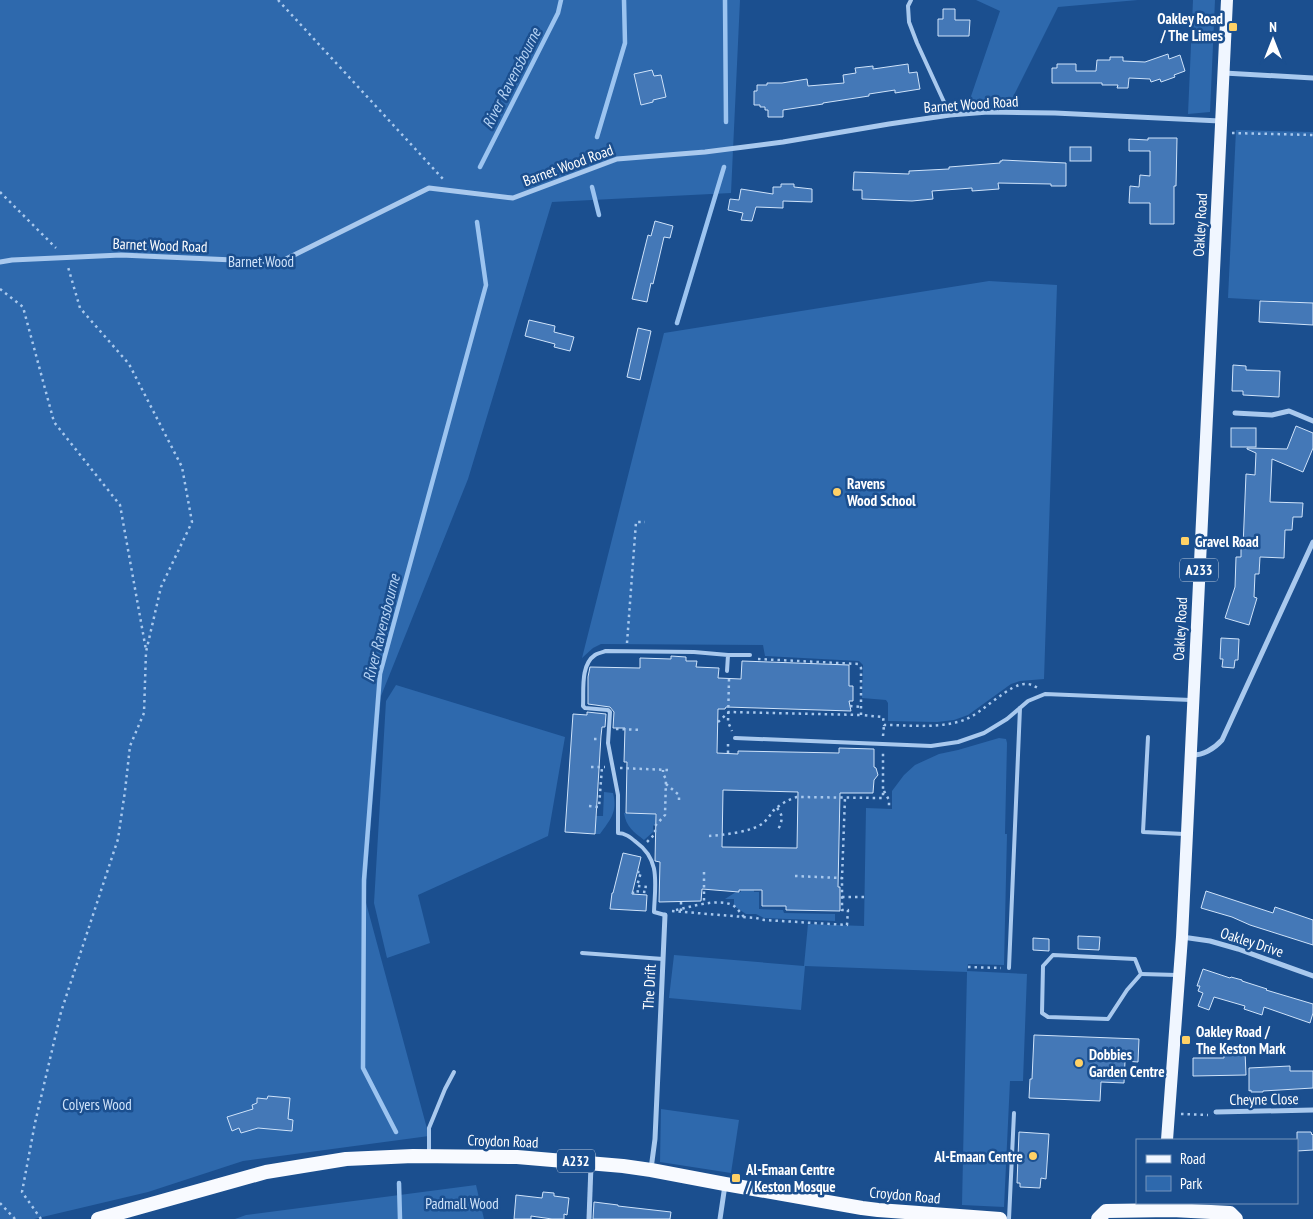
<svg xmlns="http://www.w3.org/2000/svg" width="1313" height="1219" viewBox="0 0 1313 1219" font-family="'PT Sans Narrow',sans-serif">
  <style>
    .green { fill: #2e69ad }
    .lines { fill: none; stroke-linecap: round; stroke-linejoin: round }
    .stream { stroke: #9cc4f0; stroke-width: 4.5 }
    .building { fill: #4478b7; stroke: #cfe3fa; fill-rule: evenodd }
    .path { stroke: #a9c9ee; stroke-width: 2.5; stroke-dasharray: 2.5 4; stroke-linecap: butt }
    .service { stroke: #a9c9ee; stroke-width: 4 }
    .minor { stroke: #a9c9ee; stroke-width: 5 }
    .primary { stroke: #f0f6ff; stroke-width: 12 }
    .trunk { stroke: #f8faff; stroke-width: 14 }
    .poi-dot { fill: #ffd166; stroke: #1b4f8f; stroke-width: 2 }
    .labels { text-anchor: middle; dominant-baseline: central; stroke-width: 5; stroke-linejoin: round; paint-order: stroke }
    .shield { fill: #1b4f8f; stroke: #bbcadd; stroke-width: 1 }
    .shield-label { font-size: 14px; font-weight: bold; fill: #fff }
    .poi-label { font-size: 15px; font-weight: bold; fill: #fff; stroke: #1b4f8f; text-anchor: start }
    .street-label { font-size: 15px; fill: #fff; stroke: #1b4f8f }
    .park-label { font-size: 15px; fill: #cfe3fa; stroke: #1b4f8f }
    .water-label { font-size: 16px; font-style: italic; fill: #b5d3f5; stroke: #1b4f8f }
  </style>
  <rect width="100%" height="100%" fill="#1b4f8f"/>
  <g class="green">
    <polygon points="0,0 740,0 731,193 552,202 468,479 381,696 365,899 429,1136 243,1161 148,1192 34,1219 0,1219"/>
    <polygon points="976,0 1138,0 1058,7 1010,103 967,108 1000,11"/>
    <polygon points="1193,0 1215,0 1210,112 1188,114"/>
    <polygon points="1236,130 1313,132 1313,303 1228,298"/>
    <polygon points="989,281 1057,285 1044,679 1020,681 1011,684 968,715 954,720 937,722 888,721 888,703 886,700 862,698 863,665 859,661 765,656 763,645 601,644 593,648 582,658 664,333"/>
    <polygon points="396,685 565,737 548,836 418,895 430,943 387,958 374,903 386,701"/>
    <polygon points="999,738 1006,739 1007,743 1005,834 1007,834 1004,965 968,964 967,971 1027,974 1023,1081 1010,1081 1004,1207 962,1205 967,972 805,966 801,1010 669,998 674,955 804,966 808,924 864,926 866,808 892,809 892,791 904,775 915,765 939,754 958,750"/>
    <path d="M604,792l9,1c5,19 -3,27 -13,41h-5l1,-18h7z"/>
    <path d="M624,813l31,1 1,9 -3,3v6l-9,8c-10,-8 -18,-13 -20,-27z"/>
    <polygon points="741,885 754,885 754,892 759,892 759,909 783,910 784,913 835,914 835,921 764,918 756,914 746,914 734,906 734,899 725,899 736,892 741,892"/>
    <polygon points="661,1109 739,1120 731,1173 660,1162"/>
    <polygon points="476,1185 484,1219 235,1219 246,1215"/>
  </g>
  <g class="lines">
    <g class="stream">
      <polyline points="725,0 726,122"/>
      <polyline points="597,137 625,43 624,0"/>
      <polyline points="480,167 558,13 561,0"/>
      <polyline points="592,187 599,215"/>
      <polyline points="677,323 724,167"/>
      <polyline points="396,1132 363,1068 364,880 380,674 486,285 477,222"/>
      <polyline points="399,1183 400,1219"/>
    </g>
  </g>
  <g class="building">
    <polygon points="943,9 955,9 955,20 970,20 969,36 938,36 938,19 943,19"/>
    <polygon points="1168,54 1169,59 1180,55 1185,71 1174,75 1175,77 1161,82 1160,79 1151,82 1150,79 1129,78 1128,88 1117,88 1118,85 1102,85 1102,83 1052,83 1052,68 1057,68 1057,64 1076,64 1076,71 1096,71 1097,60 1110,60 1110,57 1123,57 1123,61 1145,62"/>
    <polygon points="908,64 909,73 917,72 920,89 895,93 895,90 869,94 869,96 823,103 823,104 783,110 783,117 768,117 768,110 765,110 765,107 760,107 760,105 754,105 754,91 757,91 757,85 767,85 767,83 782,83 807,79 808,86 844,83 843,75 856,73 855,68 873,66 873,69"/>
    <polygon points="652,70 654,76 661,75 666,97 653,100 653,102 641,105 634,74"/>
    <polygon points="1148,138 1177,138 1176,186 1174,186 1174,224 1150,224 1150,203 1129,203 1130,186 1139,187 1140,175 1150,176 1150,151 1129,151 1129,139 1148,140"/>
    <rect x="1070" y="147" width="21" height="14"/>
    <polygon points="1002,160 1066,163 1066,186 1051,186 1051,184 998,183 999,189 972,191 972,188 932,191 933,199 912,201 862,199 862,190 853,190 854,172 909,174 909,171 949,169 949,167 1000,163 1000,161 1002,161"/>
    <polygon points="781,184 794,184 794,187 812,189 812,202 783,201 783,208 756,207 752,221 741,220 743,213 728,210 730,199 739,200 741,189 773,194 773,187 781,187"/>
    <polygon points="655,221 673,226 670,238 664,237 653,284 651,283 647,302 632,299 648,235 651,236"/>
    <polygon points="1260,301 1313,303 1313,325 1259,322"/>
    <polygon points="529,320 555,326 554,332 574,337 570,351 554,347 555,344 525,336"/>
    <polygon points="638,328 651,331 640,380 627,377"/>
    <polygon points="1233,365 1246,366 1246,370 1280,371 1279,397 1243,395 1243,391 1232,391"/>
    <polygon points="1296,426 1313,433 1313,448 1303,472 1272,459 1270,502 1303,503 1302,517 1293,517 1292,530 1285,530 1284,558 1260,557 1259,574 1255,574 1254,597 1257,598 1249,625 1225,618 1235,587 1236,557 1241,557 1241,547 1243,547 1246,474 1255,475 1256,453 1247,449 1247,448 1287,449"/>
    <rect x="1231" y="428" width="25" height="19"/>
    <polygon points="1221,638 1239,639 1238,660 1235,660 1234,668 1222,667 1223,659 1220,659"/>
    <path d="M671,656l15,1v4h11l-1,6 23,1 -1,10 23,1 1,-18 107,4v21h4v15h-4l2,10 -125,-4 -1,2h-7l-1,44 21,1v-3l101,2v-5l35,1v18l2,1 2,7 -4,5 -1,13h-33l-2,94h2v24l-54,-1v-4h-24v-16h-23v2l-37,-3 -1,12 -42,1 1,-40 -5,-1 1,-47 -30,-1 1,-51h-3l1,-34h-12l1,-16 -4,-5 -22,-3v-27l2,-10 50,1v-10l31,1zM723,790l75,2 -1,56 -75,-1z"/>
    <polygon points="587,712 606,714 605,727 602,727 601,736 595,834 565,832 573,714 587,715"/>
    <polygon points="623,853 641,857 632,894 647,895 646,911 610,909 612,893 613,893"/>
    <polygon points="1206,891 1273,913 1275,907 1313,920 1313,945 1250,925 1232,917 1201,908"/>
    <polygon points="1078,936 1100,937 1099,950 1078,949"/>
    <polygon points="1033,938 1049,939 1049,951 1033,950"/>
    <polygon points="1203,969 1230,978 1231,977 1242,980 1242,981 1267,989 1266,990 1313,1004 1313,1013 1310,1023 1264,1007 1262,1015 1244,1009 1245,1006 1214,997 1209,1010 1198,1006 1203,993 1198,991 1200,986 1197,986"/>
    <polygon points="1034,1035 1139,1039 1138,1062 1125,1061 1124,1083 1101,1082 1100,1101 1029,1098 1030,1079 1032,1079"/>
    <polygon points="1245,1051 1246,1075 1193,1076 1193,1058 1224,1058 1224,1052"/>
    <polygon points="1290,1066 1290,1071 1313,1071 1313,1088 1263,1091 1263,1092 1251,1092 1251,1090 1249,1091 1249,1068"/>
    <polygon points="268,1096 290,1098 288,1119 293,1120 292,1131 258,1128 241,1133 239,1128 232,1131 227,1117 253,1109 252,1105 257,1103 257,1098 267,1099"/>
    <polygon points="1019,1132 1049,1134 1046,1179 1041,1178 1040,1188 1020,1187 1020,1183 1017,1183"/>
    <polygon points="1297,1132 1311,1132 1312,1135 1313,1134 1313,1150 1297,1151"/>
    <polygon points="543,1192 554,1193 554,1196 569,1198 567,1215 564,1214 564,1219 552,1219 531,1216 531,1219 514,1219 516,1195 542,1198"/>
    <polygon points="594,1202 618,1205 618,1206 671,1212 670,1219 593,1219"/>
  </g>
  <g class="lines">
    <g class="path">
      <polyline points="278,0 443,179"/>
      <polyline points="1232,133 1313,135"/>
      <polyline points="0,192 56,248"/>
      <polyline points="0,289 23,307 54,422 120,505 146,650"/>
      <polyline points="627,643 636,522 645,522"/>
      <path d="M758,659l100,5 3,4v47l22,2 1,8c26,0 55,4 80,-5 18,-6 46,-38 63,-36 4,0 7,2 11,4"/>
      <polyline points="729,679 728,722 732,731"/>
      <polyline points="850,706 861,707"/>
      <polyline points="718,722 729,712 861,715"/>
      <polyline points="616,729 642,730"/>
      <polyline points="883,736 884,725"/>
      <polyline points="594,739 601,739"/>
      <polyline points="728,753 728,744 729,743"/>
      <polyline points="591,767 605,767"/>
      <polyline points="620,768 668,770"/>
      <polyline points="666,784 679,795 679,800"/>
      <polyline points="884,791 889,800 889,808"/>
      <polyline points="589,806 599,807 602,767"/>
      <path d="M777,808c7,8 5,13 1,22"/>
      <path d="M709,836c14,-1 43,-4 54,-13 4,-3 7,-8 10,-12 6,-6 16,-12 24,-14l86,1v-47"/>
      <polyline points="647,842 655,834 655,826 665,815 666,779 663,774 663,770"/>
      <polyline points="637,872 641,872 637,886 648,887"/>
      <polyline points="704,872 704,904"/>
      <polyline points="795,876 842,878 845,797"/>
      <polyline points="633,894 633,891 647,892"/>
      <polyline points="842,897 865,897"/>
      <polyline points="681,902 681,911"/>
      <path d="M676,910c15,-3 41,-12 56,-5 5,2 8,8 12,12"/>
      <polyline points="672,911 756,918 764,920 847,925 848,910 842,910 842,878"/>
      <polyline points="968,967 1001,968"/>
      <polyline points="1181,1114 1208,1115"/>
      <polyline points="0,1203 15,1219"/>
      <polyline points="41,1219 22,1192 35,1123 61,1012 118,839 125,791 130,746 144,713 146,652 161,587 192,522 182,467 129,364 80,308 68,267"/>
    </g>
    <g class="service">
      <polyline points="911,0 908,6 909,22 917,43 950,115"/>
      <polyline points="728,655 750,655"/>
      <polyline points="1148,737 1143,832 1184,834"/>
      <polyline points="735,738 931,746 958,742 984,733 1007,719 1028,701 1045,694 1191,700"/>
      <path d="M665,915l-11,-3c1,-28 7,-52 -18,-70 -6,-5 -11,-9 -18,-9v-38l-10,-52 2,-31 -2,-2 -23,-2 -2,-2c1,-15 -3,-41 12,-51 3,-2 8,-3 11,-4l88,1 34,3 -1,16"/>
      <polyline points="582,953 663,959"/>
      <polygon points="1053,955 1135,959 1141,974 1127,990 1108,1019 1048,1017 1042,1013 1043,966"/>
      <polyline points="1009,968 1020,708"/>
      <polyline points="1141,974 1177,975"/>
      <polyline points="429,1153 429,1128 445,1089 454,1072"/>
      <polyline points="1009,1219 1014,1113"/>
    </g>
    <g class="minor">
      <polyline points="1224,73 1313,78"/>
      <polyline points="0,262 12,260 121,255 280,262 429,188 513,198 617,159 705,152 783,142 889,124 950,115 988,112 1055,113 1220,121"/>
      <polyline points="1235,413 1272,415 1289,411 1313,421"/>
      <path d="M1191,755c11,1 23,-6 31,-15l91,-198"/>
      <polyline points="1182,937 1210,941 1238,949 1313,976"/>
      <polyline points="1216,1112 1313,1110"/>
      <polyline points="651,1169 655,1139 665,915"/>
      <polyline points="589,1219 591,1165"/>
      <polyline points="720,1219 725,1185"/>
    </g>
    <polyline class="primary" points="1167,1140 1182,937 1227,0"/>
    <g class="trunk">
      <polyline points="98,1219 266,1172 346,1159 413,1156 517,1157 623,1166 651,1170 725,1184 862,1208 878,1210 1000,1219"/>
      <polyline points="1098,1219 1106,1211 1172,1210 1230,1213 1236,1219"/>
    </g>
  </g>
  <g class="poi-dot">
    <rect x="1228" y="22" width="10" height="10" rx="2.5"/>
    <circle cx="837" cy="492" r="5"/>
    <rect x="1180" y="536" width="10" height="10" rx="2.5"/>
    <rect x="1181" y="1035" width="10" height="10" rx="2.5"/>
    <circle cx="1079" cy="1063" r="5"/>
    <circle cx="1033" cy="1156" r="5"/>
    <rect x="731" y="1173" width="10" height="10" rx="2.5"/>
  </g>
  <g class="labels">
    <g class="shield">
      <rect x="1180" y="558.5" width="38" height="23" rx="4"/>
      <rect x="557" y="1149.5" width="38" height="23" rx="4"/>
    </g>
    <g class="shield-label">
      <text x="1199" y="570">A233</text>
      <text x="576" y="1161">A232</text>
    </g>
    <g class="poi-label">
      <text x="1223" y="18" text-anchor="end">Oakley Road<tspan x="1223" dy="17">/ The Limes</tspan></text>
      <text x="847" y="483">Ravens<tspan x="847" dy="17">Wood School</tspan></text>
      <text x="1195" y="541">Gravel Road</text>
      <text x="1196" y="1031">Oakley Road /<tspan x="1196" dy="17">The Keston Mark</tspan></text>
      <text x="1089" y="1054">Dobbies<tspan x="1089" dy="17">Garden Centre</tspan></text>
      <text x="1023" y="1156" text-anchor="end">Al-Emaan Centre</text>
      <text x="746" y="1169">Al-Emaan Centre<tspan x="746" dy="17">/ Keston Mosque</tspan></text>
    </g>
    <g class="street-label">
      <text transform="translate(971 104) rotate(-4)">Barnet Wood Road</text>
      <text transform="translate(568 165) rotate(-20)">Barnet Wood Road</text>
      <text transform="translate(1200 225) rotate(-87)">Oakley Road</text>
      <text transform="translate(160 245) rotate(2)">Barnet Wood Road</text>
      <text transform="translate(1180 629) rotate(-87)">Oakley Road</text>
      <text transform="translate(1252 942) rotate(18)">Oakley Drive</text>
      <text transform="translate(649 987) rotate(-87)">The Drift</text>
      <text transform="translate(1264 1099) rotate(-1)">Cheyne Close</text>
      <text transform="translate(503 1141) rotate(2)">Croydon Road</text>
      <text transform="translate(905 1195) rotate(5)">Croydon Road</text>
    </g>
    <g class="park-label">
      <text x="261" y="261">Barnet Wood</text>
      <text x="97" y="1104">Colyers Wood</text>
      <text x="462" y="1203">Padmall Wood</text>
    </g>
    <g class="water-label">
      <text transform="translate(511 78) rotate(-63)">River Ravensbourne</text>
      <text transform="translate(381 628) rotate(-76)">River Ravensbourne</text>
    </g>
  </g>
  <rect x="1136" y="1139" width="162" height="65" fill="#1b4f8f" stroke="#7695bc"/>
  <rect x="1146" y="1155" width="25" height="8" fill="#f0f6ff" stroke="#7695bc"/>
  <text x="1180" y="1164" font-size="15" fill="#ffffff">Road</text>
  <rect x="1146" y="1176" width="25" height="15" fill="#2e69ad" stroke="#7695bc"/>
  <text x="1180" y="1189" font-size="15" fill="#ffffff">Park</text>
  <g transform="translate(1273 40)" stroke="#1b4f8f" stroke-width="4" paint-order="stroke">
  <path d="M0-4L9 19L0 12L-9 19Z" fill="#ffffff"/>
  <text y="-8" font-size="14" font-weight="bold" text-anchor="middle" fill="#ffffff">N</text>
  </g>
</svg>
